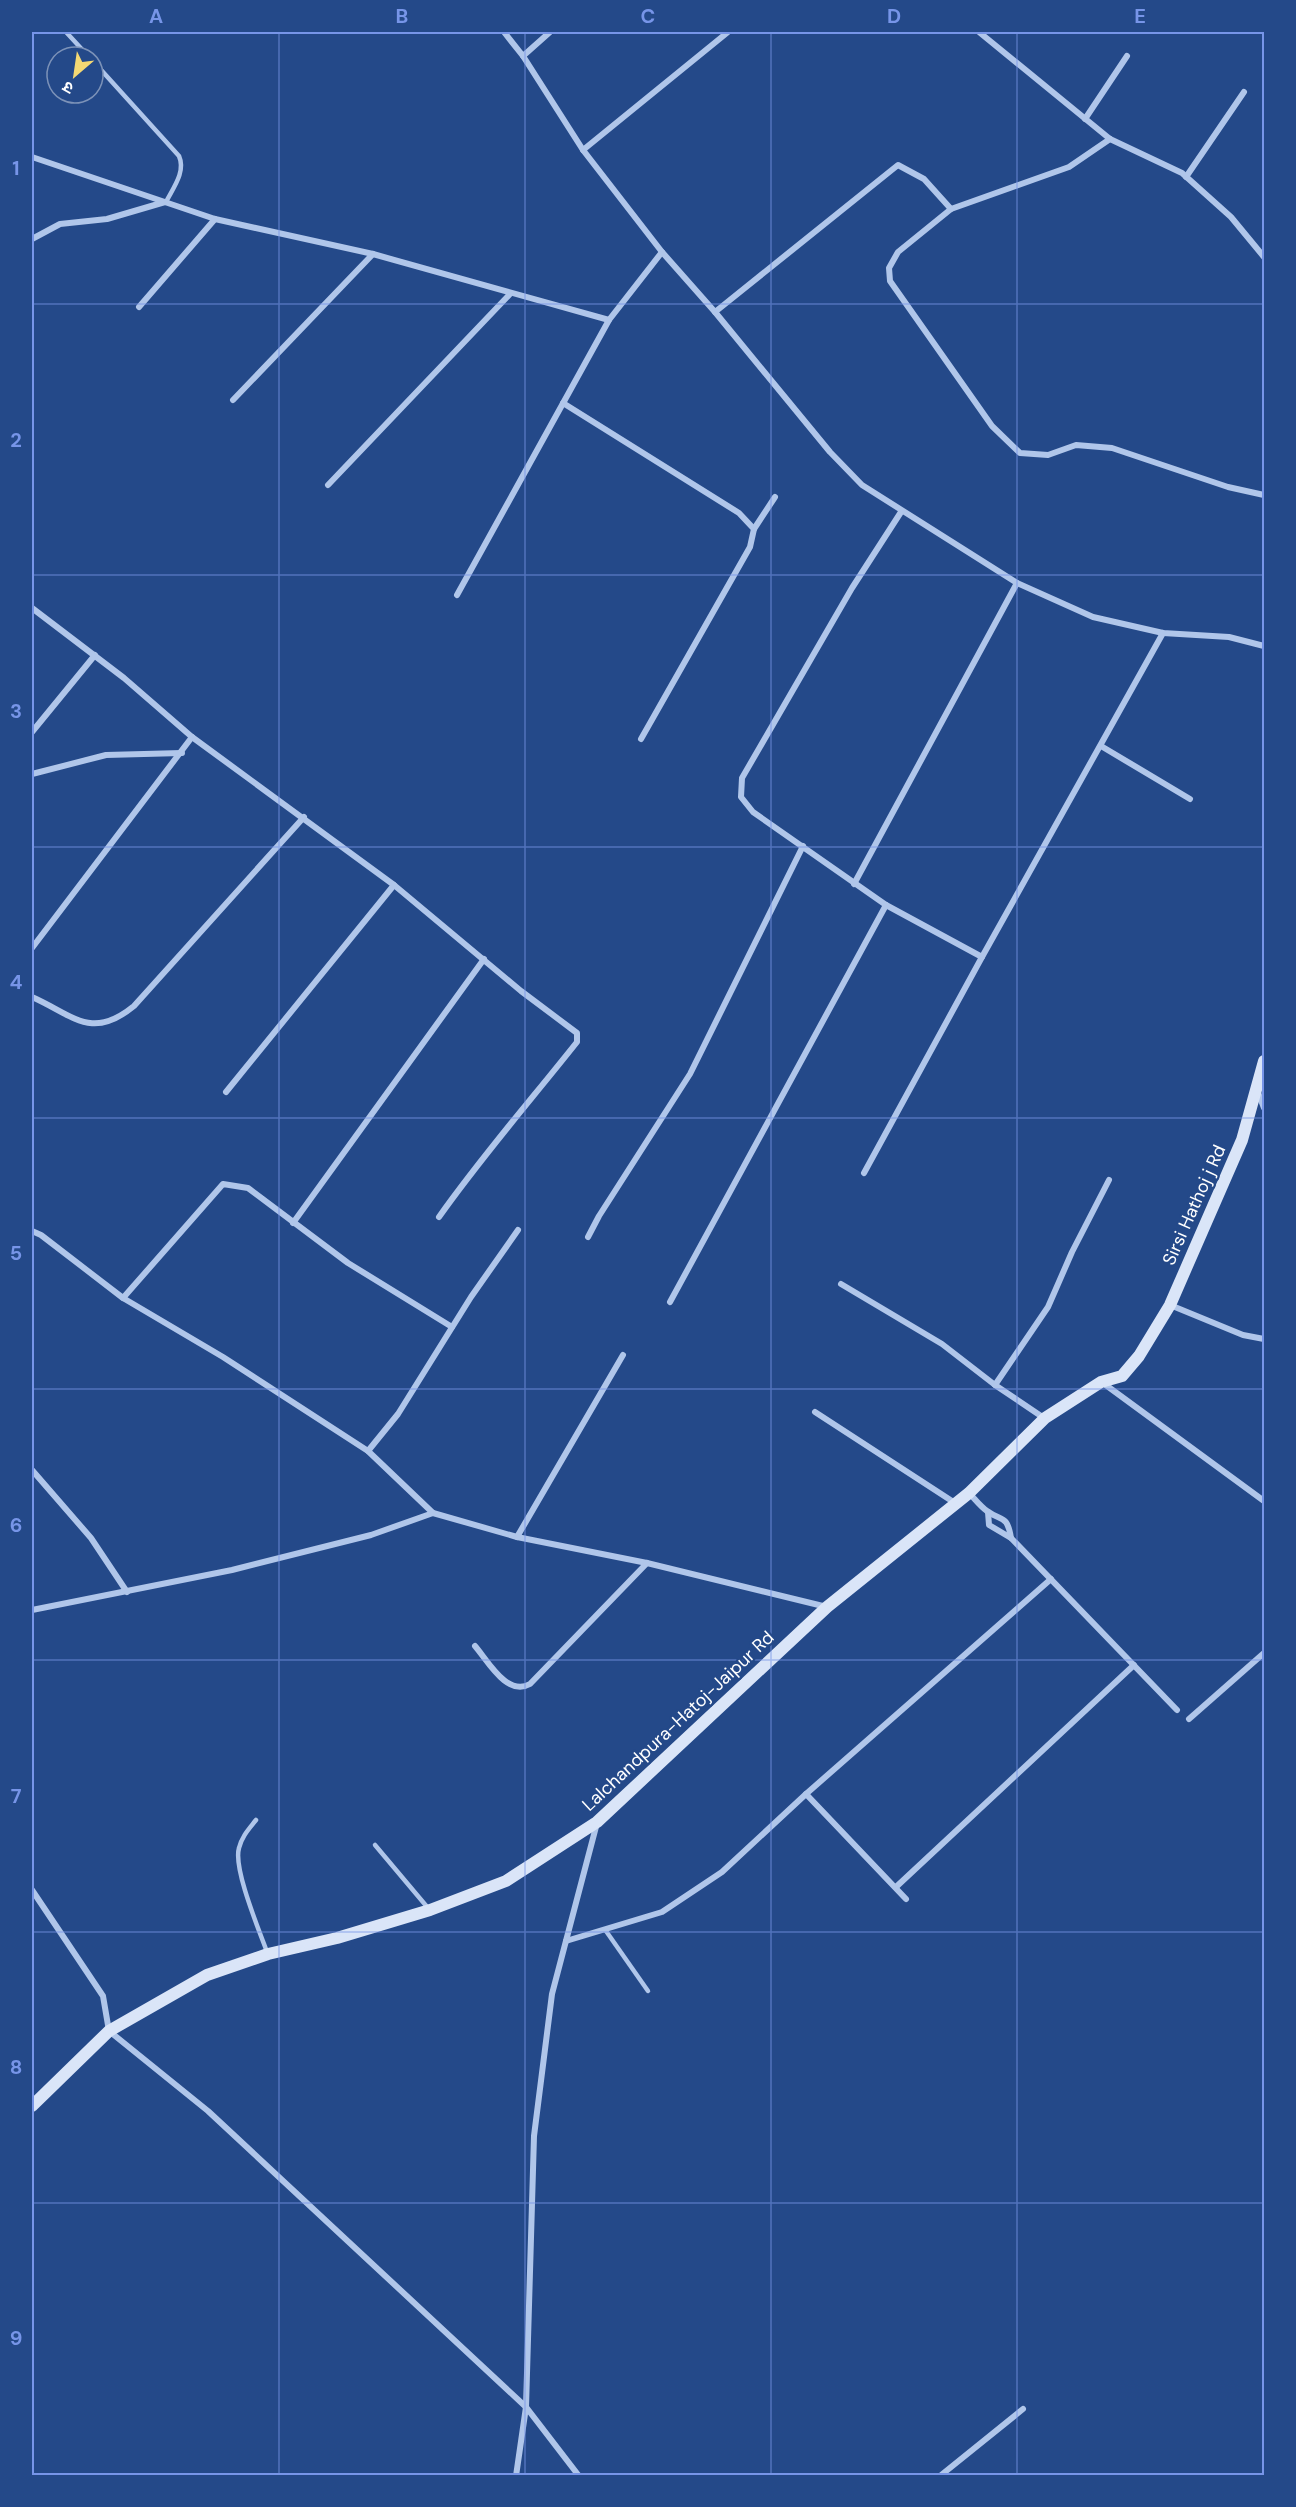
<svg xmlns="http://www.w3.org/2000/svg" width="1296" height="2507" viewBox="0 0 1296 2507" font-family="'DM Sans','Noto Sans Devanagari',sans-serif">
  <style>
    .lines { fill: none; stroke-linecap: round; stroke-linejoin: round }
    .lane { stroke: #b0c6ea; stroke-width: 4.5 }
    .street { stroke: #b0c6ea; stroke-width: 6 }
    .secondary { stroke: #dae5f8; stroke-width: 12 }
    .grid { fill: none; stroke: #7795e8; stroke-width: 1.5; stroke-opacity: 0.55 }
    .labels { text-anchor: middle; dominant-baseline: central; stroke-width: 4.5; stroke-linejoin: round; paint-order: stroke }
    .street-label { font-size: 18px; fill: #fff; stroke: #244989 }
    .neatline { fill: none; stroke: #7795e8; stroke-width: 2 }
    .grid-label { font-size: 20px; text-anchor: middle; font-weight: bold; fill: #7795e8 }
  </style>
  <rect width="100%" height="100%" fill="#244989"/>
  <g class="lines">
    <g class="lane">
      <polyline points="66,32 89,57"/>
      <path d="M93,61l86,95c7,16 -6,32 -13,46"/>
      <path d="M256,1820c-7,9 -14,16 -17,28 -6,20 20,82 28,104"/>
      <polyline points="375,1845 428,1908"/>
      <polyline points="606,1931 648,1991"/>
    </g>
    <g class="street">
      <polyline points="504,32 523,56 583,150 662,252 715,312 830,452 862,485 1017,583 1093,617 1163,633 1229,637 1264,646"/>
      <polyline points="979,32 1110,139 1182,173 1231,217 1264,257"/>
      <polyline points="523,56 550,32"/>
      <polyline points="1085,119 1127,56"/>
      <polyline points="1110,139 1069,167 951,209 898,252 889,268 890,281 992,426 1020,453 1048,455 1076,445 1112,448 1228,487 1264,495"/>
      <polyline points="583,150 728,32"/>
      <polyline points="32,157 215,219 373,254 609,320"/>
      <polyline points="1186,177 1244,92"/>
      <polyline points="32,239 60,224 107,219 165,202"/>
      <polyline points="139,307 215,219"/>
      <polyline points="715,312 898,165 924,179 951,209"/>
      <polyline points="233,400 373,254"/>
      <polyline points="563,403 739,513 754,529 750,547 641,739"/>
      <polyline points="328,485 510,294"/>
      <polyline points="901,512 852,588 742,778 741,797 753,812 886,905 982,957 1163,633"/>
      <polyline points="754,529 775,497"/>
      <polyline points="457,595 609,320 662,252"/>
      <path d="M32,608l92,70 68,59 202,148 127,106 56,42v9c-46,58 -95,114 -138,175"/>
      <polyline points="32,732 95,655"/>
      <polyline points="1101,746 1190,799"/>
      <polyline points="32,774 106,755 182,753"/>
      <polyline points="854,884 1017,583"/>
      <polyline points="32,948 192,737"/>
      <path d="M32,997c41,18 59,44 102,9l170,-189"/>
      <polyline points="1257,1090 1264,1108"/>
      <polyline points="226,1092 394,885"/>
      <polyline points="864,1173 982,957"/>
      <polyline points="293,1223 484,959"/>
      <polyline points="32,1231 41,1235 123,1298 223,1357 368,1451 433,1513 517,1537 647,1563 827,1607"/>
      <polyline points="588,1237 599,1216 690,1074 803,846"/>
      <polyline points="841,1284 942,1344 995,1385 1044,1418"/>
      <polyline points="123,1298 223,1184 248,1188 348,1263 452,1327"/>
      <polyline points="670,1302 886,905"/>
      <polyline points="1170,1305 1243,1335 1264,1339"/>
      <polyline points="1103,1383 1264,1501"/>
      <polyline points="995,1385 1048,1307 1072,1252 1109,1180"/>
      <polyline points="815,1412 955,1503"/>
      <polyline points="368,1451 398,1414 471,1297 518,1230"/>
      <polyline points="32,1470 91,1538 127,1592"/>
      <path d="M969,1493c6,6 11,13 18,18 15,11 20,3 24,27l166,172"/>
      <polyline points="988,1512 989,1525 1011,1538"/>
      <polyline points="517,1537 623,1355"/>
      <polyline points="32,1610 232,1570 371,1535 433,1513"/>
      <path d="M475,1646c13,15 32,51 55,38l117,-121"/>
      <polyline points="1189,1719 1264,1653"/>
      <polyline points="806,1794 906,1899"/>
      <polyline points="896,1887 1134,1665"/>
      <polyline points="32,1890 103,1996 109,2031 208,2111 526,2407 579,2476"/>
      <polyline points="566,1941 662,1912 722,1872 806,1794 1051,1579"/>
      <polyline points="516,2476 526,2407 534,2136 552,1994 597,1823"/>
      <polyline points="940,2476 1023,2409"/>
    </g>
    <polyline class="secondary" points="32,2106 109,2031 207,1975 268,1954 337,1938 430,1910 506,1881 597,1822 827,1607 969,1493 1045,1418 1101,1382 1122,1376 1139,1356 1170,1305 1242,1140 1264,1061"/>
  </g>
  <path class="grid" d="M279,32v2444M525,32v2444M771,32v2444M1017,32v2444M32,304h1232M32,575h1232M32,847h1232M32,1118h1232M32,1389h1232M32,1660h1232M32,1932h1232M32,2203h1232"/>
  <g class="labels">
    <g class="street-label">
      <text transform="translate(1194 1205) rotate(-66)">Sirsi Hathoj j Rd</text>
      <text transform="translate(678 1721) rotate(-43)">Lalchandpura-Hatoj-Jaipur Rd</text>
    </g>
  </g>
  <rect width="1296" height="2507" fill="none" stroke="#244989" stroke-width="66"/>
  <g transform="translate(75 75) rotate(209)"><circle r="28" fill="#244989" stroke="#7c92b8" stroke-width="1.5"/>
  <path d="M0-4.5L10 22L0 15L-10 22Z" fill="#f4d873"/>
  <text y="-9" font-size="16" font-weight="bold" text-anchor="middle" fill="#ffffff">उ</text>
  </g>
  <rect x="33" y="33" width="1230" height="2441" class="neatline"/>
  <g class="grid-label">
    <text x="156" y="23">A</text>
    <text x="402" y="23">B</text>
    <text x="648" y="23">C</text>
    <text x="894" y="23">D</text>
    <text x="1140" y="23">E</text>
    <text x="16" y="175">1</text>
    <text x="16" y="447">2</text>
    <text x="16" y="718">3</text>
    <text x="16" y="989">4</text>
    <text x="16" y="1260">5</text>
    <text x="16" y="1532">6</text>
    <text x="16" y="1803">7</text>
    <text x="16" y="2074">8</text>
    <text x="16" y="2345">9</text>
  </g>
</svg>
